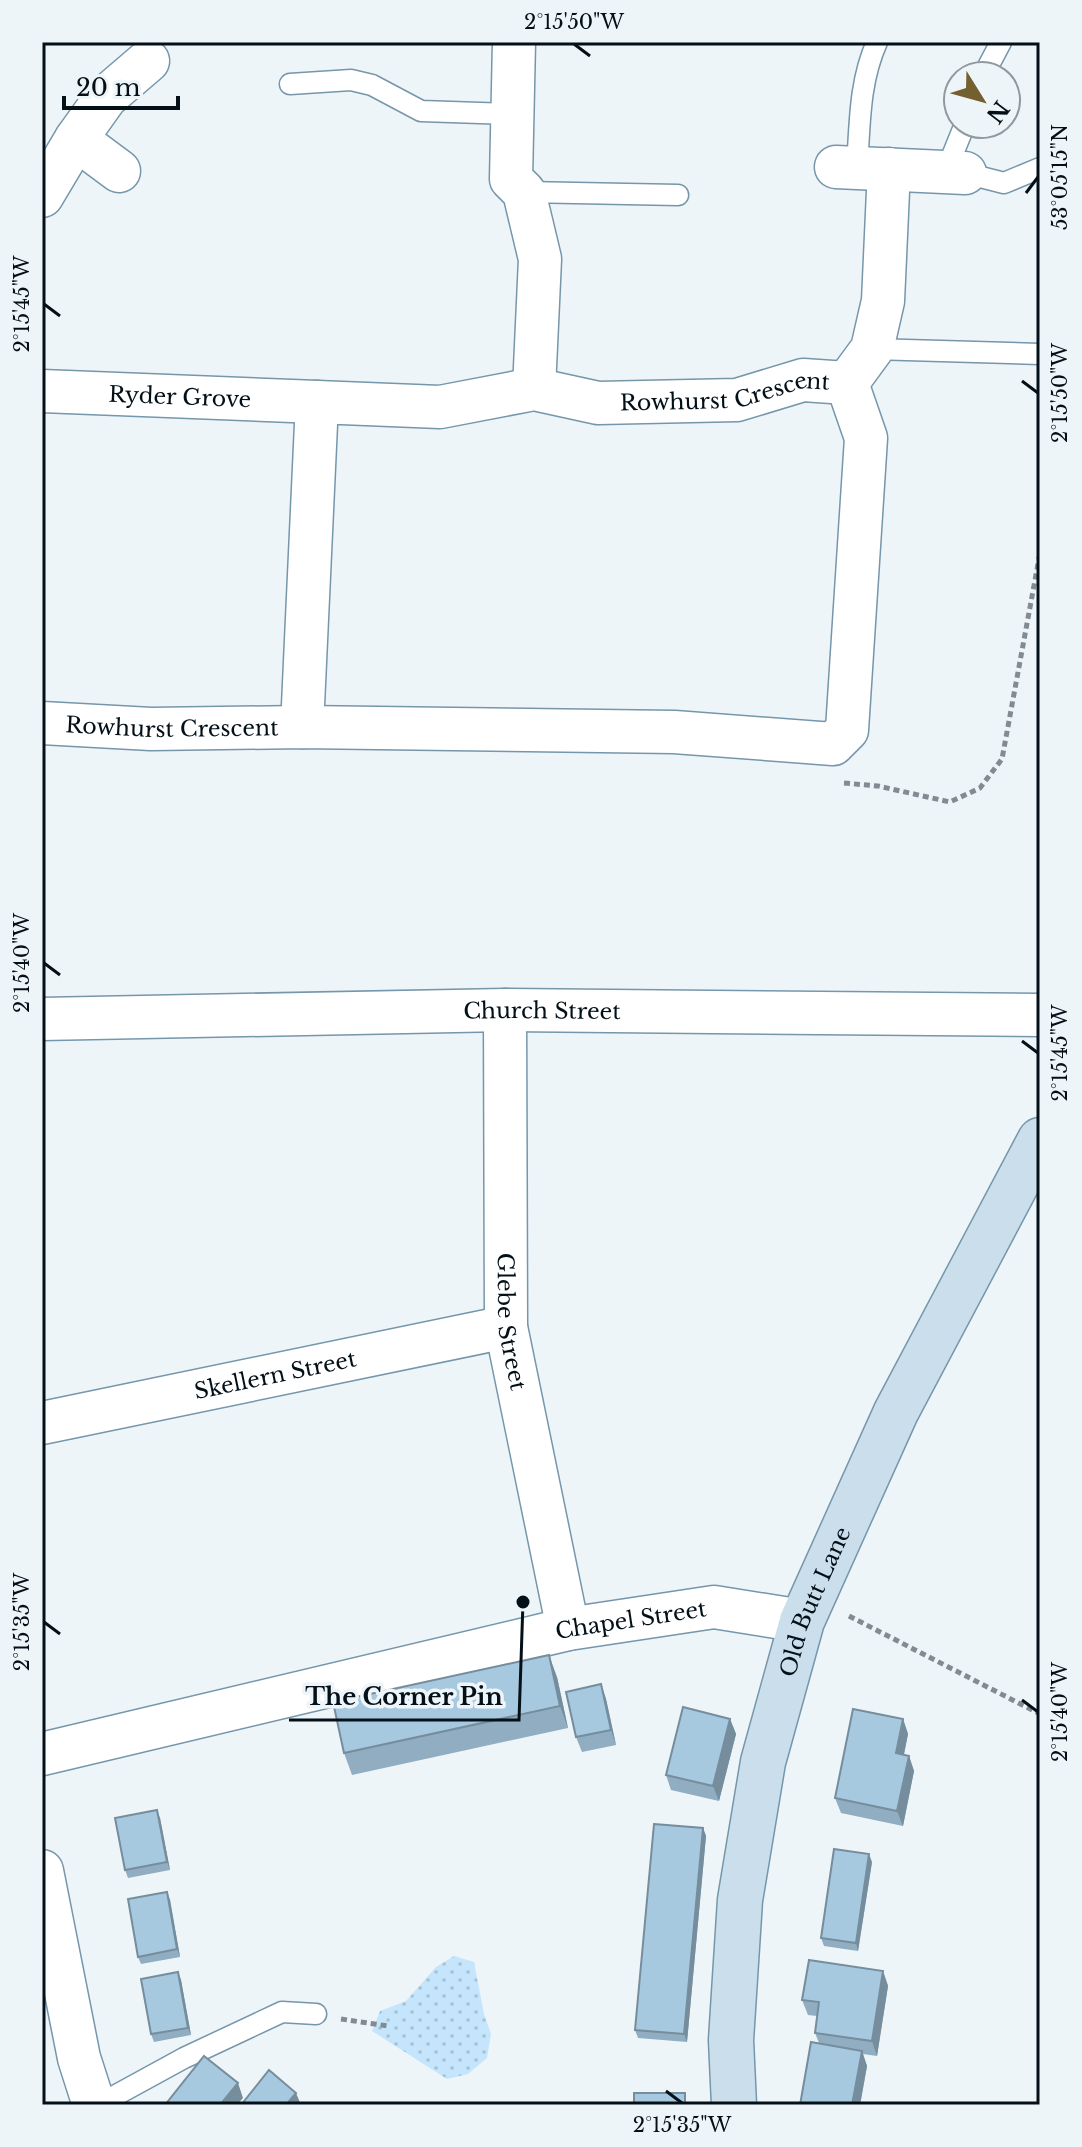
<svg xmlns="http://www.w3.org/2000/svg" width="1082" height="2147" viewBox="0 0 1082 2147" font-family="'Libre Baskerville',serif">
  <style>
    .park { fill: url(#park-dots) }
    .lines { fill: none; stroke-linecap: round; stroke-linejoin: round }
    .lane-casing { stroke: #7596ab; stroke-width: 23 }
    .street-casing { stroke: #7596ab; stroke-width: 45 }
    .secondary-casing { stroke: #7596ab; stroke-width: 47 }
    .path { stroke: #818b91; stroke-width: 5; stroke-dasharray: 6 4; stroke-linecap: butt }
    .lane { stroke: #fff; stroke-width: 20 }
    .street { stroke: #fff; stroke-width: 42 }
    .secondary { stroke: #cadfeb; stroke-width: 44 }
    .wall { fill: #90adc1 }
    .shaded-wall { fill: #758d9d }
    .building { fill: #a7c9e0; stroke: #758d9d; stroke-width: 2 }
    .ticks { fill: none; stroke: #041018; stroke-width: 3 }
    .labels { text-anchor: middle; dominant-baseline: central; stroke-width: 7; stroke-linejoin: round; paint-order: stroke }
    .street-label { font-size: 22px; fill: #041018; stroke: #eef5f9 }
    .leader { fill: none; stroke: #041018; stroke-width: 3 }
    .callout-dot { fill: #041018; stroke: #eef5f9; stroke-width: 3 }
    .callout-label { font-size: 24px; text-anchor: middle; font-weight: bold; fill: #041018; stroke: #eef5f9; stroke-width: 7; stroke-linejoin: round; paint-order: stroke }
    .neatline { fill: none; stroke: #041018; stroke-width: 3 }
    .ticks-label { font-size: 20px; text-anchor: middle; fill: #041018 }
  </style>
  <defs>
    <pattern id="park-dots" width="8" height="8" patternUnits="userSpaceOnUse" patternTransform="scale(2)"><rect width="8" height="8" fill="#c4e5fb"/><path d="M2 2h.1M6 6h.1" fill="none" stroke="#a7c3d6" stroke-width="1.8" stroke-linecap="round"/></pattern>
  </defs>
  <rect width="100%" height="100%" fill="#eef5f9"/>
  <polygon class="park" points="454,1956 474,1962 484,2014 491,2034 487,2058 468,2074 447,2079 372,2031 380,2011 406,2001 436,1967"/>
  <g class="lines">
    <g class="lane-casing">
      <g id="lane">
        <polyline points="983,76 1001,42"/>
        <polyline points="290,84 351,80 372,85 421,111 512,114"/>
        <path d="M857,167c3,-43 2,-85 20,-125"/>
        <polyline points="946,171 965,124"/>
        <polyline points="965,173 1004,183 1040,168"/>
        <polyline points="524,192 678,195"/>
        <polyline points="872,349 1040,354"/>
        <polyline points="98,2105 184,2058 282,2012 316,2014"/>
      </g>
    </g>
    <g class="street-casing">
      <g id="street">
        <polyline points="514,42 511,179 524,192 540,259 534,389"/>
        <polyline points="76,139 119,171"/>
        <polyline points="836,167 965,173"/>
        <polyline points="42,196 76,139 106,97 148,61"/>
        <polyline points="847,383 872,349 883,301 889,169"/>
        <path id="s1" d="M42,391l275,11"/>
        <path id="s2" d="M42,723l109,6 151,-2 372,5 159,12 14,-14 19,-292 -19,-55"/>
        <path id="s3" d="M302,727l15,-325 123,5 94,-18 64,14 139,-3 66,-20 44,3"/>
        <path id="s4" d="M505,1010l1,317 62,302"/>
        <path id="s5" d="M42,1019l463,-9 535,5"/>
        <path id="s6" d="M42,1423l464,-96"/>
        <path id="s7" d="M42,1754l526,-125 146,-22 88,14"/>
        <polyline points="42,1871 79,2058 94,2105"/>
      </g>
    </g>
    <g class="secondary-casing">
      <g id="secondary">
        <path id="s8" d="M734,2105l-3,-65 9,-140 23,-138 39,-141 94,-209 144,-272"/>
      </g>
    </g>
    <g class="path">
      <polyline points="844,783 878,786 950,802 980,788 1002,759 1040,553"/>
      <polyline points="849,1616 1040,1714"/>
      <polyline points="341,2019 388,2026"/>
    </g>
    <use href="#lane" class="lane"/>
    <use href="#street" class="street"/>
    <use href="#secondary" class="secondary"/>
  </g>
  <g class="wall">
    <polygon points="557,1677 568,1728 352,1775 344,1753"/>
    <polygon points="601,1684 606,1699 616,1745 582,1752 576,1737"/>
    <polygon points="730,1719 736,1734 719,1801 671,1790 666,1775"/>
    <polygon points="903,1719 908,1734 904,1755 909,1756 914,1771 903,1826 841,1813 835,1798"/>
    <polygon points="160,1818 170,1870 128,1878 125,1870"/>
    <polygon points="703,1828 706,1836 687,2042 638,2038 635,2030"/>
    <polygon points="872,1862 858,1951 824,1946 821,1938"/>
    <polygon points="167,1892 170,1900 180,1957 141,1964 138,1957"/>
    <polygon points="883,1971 888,1986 877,2056 863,2054 867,2066 860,2105 800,2105 819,2043 815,2033 817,2016 808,2015 802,2000"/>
    <polygon points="178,1972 181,1980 191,2035 154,2042 151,2034"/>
  </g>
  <g class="shaded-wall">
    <polygon points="549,1655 557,1677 568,1728 560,1706"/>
    <polygon points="601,1684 606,1699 616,1745 611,1730"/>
    <polygon points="730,1719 736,1734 719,1801 713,1786"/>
    <polygon points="903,1719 908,1734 901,1768 896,1753"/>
    <polygon points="909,1756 914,1771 903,1826 897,1811"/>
    <polygon points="157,1810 160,1818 170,1870 167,1862"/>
    <polygon points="703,1828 706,1836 687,2042 684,2034"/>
    <polygon points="869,1854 872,1862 858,1951 856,1943"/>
    <polygon points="167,1892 170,1900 180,1957 177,1949"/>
    <polygon points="883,1971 888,1986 877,2056 872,2041"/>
    <polygon points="178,1972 181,1980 191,2035 188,2028"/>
    <polygon points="862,2051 867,2066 860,2105 852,2105"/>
    <polygon points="238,2083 243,2098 237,2105 220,2105"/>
    <polygon points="296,2093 301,2105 286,2105"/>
  </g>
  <g class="building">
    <polygon points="549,1655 560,1706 344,1753 333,1702"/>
    <polygon points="601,1684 611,1730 576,1737 566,1692"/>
    <polygon points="683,1707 730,1719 713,1786 666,1775"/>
    <polygon points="853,1709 903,1719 896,1753 909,1756 897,1811 835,1798"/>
    <polygon points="157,1810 167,1862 125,1870 115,1818"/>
    <polygon points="654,1824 703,1828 684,2034 635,2030"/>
    <polygon points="834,1849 869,1854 856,1943 821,1938"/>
    <polygon points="167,1892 177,1949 138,1957 128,1899"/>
    <polygon points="809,1960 883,1971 872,2041 815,2033 819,2002 802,2000"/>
    <polygon points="178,1972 188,2028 151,2034 141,1979"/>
    <polygon points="811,2042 862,2051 852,2105 800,2105"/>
    <polygon points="204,2056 238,2083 220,2105 165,2105"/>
    <polygon points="269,2070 296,2093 286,2105 241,2105"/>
    <rect x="634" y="2093" width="51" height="12"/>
  </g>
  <path class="ticks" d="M574,44l16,12M1026,193l12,-16M44,304l16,12M1022,381l16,12M44,963l16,12M1022,1041l16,12M44,1622l16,12M1022,1700l16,12M666,2091l16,12"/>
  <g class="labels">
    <g class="street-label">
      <text stroke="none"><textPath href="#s3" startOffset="738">Rowhurst Crescent</textPath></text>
      <text stroke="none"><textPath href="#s1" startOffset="138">Ryder Grove</textPath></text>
      <text stroke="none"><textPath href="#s2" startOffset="130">Rowhurst Crescent</textPath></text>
      <text stroke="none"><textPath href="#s5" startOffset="500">Church Street</textPath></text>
      <text stroke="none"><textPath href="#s4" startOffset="312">Glebe Street</textPath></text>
      <text stroke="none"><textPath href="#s6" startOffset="238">Skellern Street</textPath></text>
      <text stroke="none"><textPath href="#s8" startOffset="514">Old Butt Lane</textPath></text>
      <text stroke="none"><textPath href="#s7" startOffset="604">Chapel Street</textPath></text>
    </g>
  </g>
  <path class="leader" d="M523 1602L519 1720H289"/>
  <circle class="callout-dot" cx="523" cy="1602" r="8"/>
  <g class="callout-label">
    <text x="404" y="1705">The Corner Pin</text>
  </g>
  <rect width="1082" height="2147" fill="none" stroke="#eef5f9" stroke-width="88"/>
  <g transform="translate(982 100) rotate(127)"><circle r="38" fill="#eef5f9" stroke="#90999f" stroke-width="2"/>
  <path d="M0-6L14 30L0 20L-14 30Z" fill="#745f2e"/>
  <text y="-12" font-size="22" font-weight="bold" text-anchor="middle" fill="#041018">N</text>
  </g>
  <path d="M64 96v12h114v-12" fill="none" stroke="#041018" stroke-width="4"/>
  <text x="76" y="96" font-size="24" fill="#041018" stroke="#eef5f9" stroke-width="6" paint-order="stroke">20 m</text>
  <rect x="44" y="44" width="994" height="2059" class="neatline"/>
  <g class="ticks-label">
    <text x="574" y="29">2°15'50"W</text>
    <text transform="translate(1060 177) rotate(-90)" y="7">53°05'15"N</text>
    <text transform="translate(22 304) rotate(-90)" y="7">2°15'45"W</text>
    <text transform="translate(1060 393) rotate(-90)" y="7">2°15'50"W</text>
    <text transform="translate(22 963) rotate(-90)" y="7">2°15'40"W</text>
    <text transform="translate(1060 1053) rotate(-90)" y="7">2°15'45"W</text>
    <text transform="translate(22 1622) rotate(-90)" y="7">2°15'35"W</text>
    <text transform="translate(1060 1712) rotate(-90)" y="7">2°15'40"W</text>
    <text x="682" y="2132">2°15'35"W</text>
  </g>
</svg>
